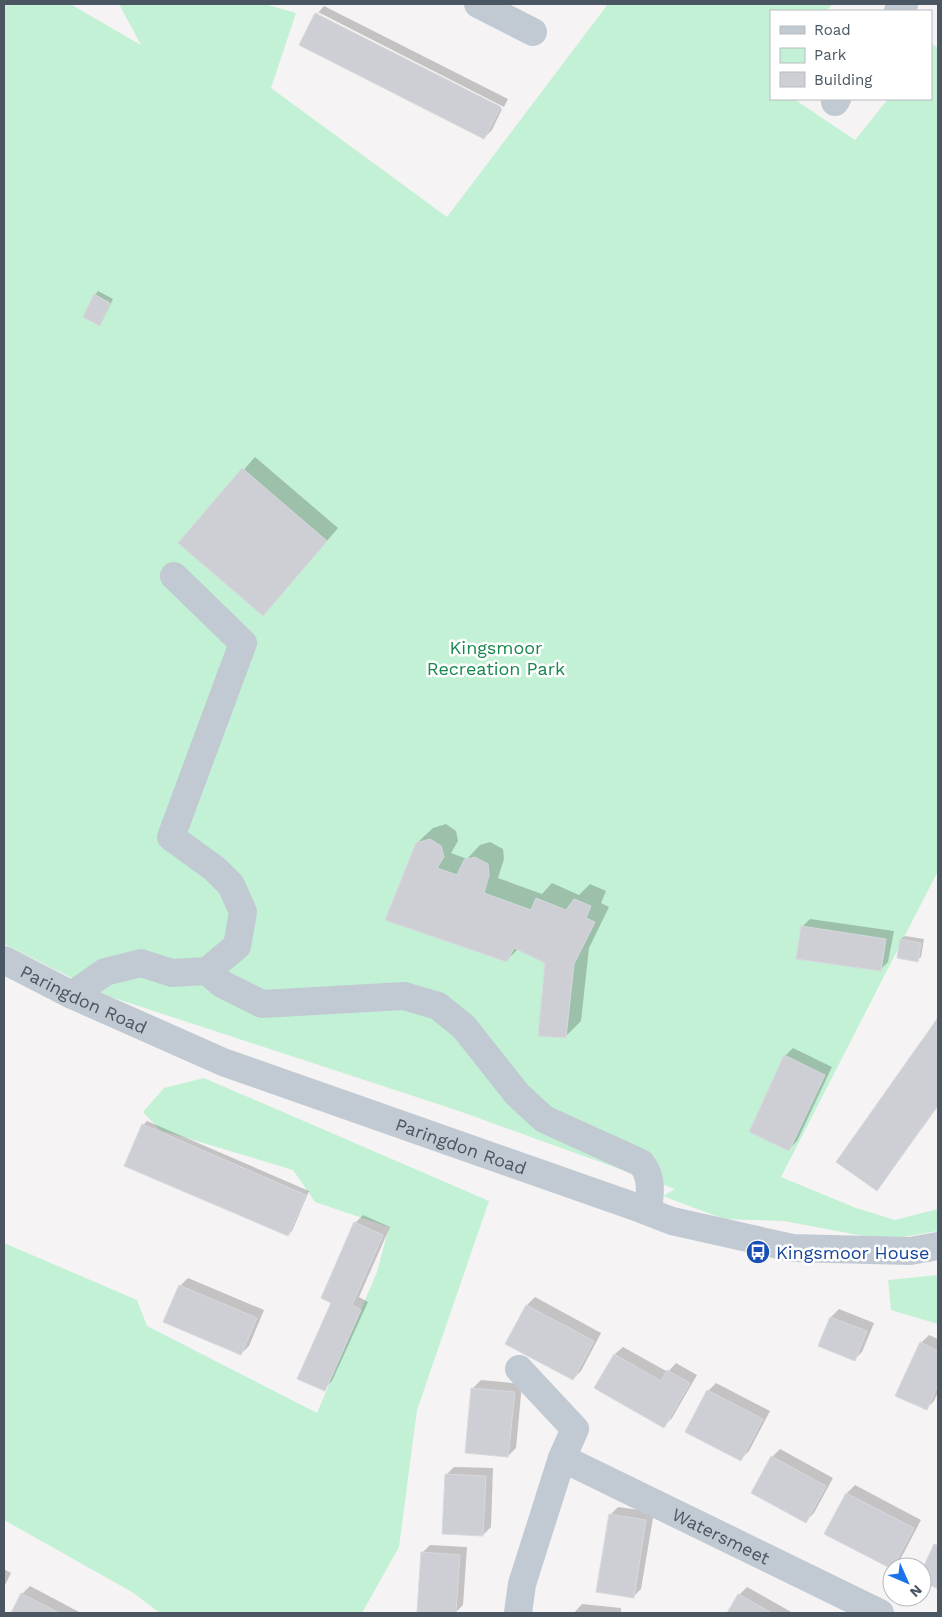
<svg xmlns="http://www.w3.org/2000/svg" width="942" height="1617" viewBox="0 0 942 1617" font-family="'Work Sans',sans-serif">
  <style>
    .green { fill: #c3f1d5 }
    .shadow { fill: #0003 }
    .building { fill: #cdcfd5; stroke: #d7d9de }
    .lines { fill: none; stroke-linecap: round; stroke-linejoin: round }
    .minor { stroke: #c1cad2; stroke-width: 28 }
    .labels { text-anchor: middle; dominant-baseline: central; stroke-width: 5; stroke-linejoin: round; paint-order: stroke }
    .park-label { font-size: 18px; fill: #17864f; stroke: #fff }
    .street-label { font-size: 18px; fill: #4a5661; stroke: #fff }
    .transit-label { font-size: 18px; fill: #164399; stroke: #fff; text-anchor: start }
  </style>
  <rect width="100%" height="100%" fill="#f5f3f3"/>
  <g class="green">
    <polygon points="4,4 70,4 141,45 119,4 264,4 296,13 271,88 447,217 608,4 832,4 827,11 771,11 771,99 794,99 855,140 888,99 931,99 931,43 938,48 938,871 781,1177 856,1208 895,1220 938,1209 938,1231 885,1240 784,1221 724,1219 663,1196 675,1189 459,1111 108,996 4,944"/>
    <polygon points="204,1078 489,1201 417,1410 399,1547 362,1613 160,1613 132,1592 4,1520 4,1243 137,1300 147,1326 317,1413 377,1272 389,1227 315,1202 293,1170 160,1130 143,1112 164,1088"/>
    <polygon points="938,1275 938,1324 891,1310 888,1280"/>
  </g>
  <g class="shadow">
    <polygon points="324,6 508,99 504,107 318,12 318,15 502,109 492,130 484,138 301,45 317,14"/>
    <polygon points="98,291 113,299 103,320 99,324 95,295"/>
    <polygon points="255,457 338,528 274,603 180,543"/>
    <polygon points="446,824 456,831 458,841 451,853 467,859 480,845 490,842 503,849 504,859 498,878 542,894 552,883 579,895 590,884 606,891 601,903 609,907 589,948 581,1021 566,1036 547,963 518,949 506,961 417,843 433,828"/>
    <polygon points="810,919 894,931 888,962 880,970 802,927"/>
    <polygon points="905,936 924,939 921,957 917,960 901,939"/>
    <polygon points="938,1020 938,1106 884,1181 876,1189 838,1162"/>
    <polygon points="793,1048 832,1067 797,1141 789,1149 785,1056"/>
    <polygon points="147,1121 309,1191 292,1231 288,1235 143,1125"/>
    <polygon points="363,1215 390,1227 359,1297 368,1302 332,1381 324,1389 333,1302 355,1223"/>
    <polygon points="188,1278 264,1310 249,1346 241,1354 180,1286"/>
    <polygon points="535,1297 601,1333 581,1371 573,1379 527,1305"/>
    <polygon points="839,1309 874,1323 862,1352 854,1360 819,1346 831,1317"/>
    <polygon points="929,1335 938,1339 938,1392 934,1401 926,1409 921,1343"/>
    <polygon points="623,1347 668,1372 676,1363 697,1375 672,1418 664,1426 615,1354"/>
    <polygon points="481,1380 522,1384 516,1448 508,1456 473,1388"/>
    <polygon points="716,1383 770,1411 749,1451 741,1459 708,1391"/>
    <polygon points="780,1449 833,1478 814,1513 806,1521 772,1457"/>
    <polygon points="454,1467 493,1468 491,1527 483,1535 446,1475"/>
    <polygon points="855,1485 921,1520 900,1560 893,1567 847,1493"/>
    <polygon points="618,1507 654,1512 641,1589 633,1597 610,1515"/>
    <polygon points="938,1542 938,1588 922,1580 922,1573"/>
    <polygon points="430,1545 467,1547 463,1605 455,1613 419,1611 422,1553"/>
    <polygon points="4,1569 11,1573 4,1587"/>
    <polygon points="30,1586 81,1613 12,1613 22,1594"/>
    <polygon points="747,1587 793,1613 728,1613 739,1595"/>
    <polygon points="582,1604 621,1608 621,1613 574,1613"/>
  </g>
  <g class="building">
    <polygon points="315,13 501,107 484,139 299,45"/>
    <polygon points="94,294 110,303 100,326 83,317"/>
    <polygon points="242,468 327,541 263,616 178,543"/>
    <polygon points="430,839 441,846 444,857 437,868 457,875 464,860 475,857 488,864 489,875 484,893 531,910 536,898 566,910 574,899 591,906 586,918 595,922 574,964 566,1038 538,1036 545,963 514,948 507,962 385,920 416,843"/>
    <polygon points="801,926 886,939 881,971 796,959"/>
    <polygon points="900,939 921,943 918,962 897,958"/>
    <polygon points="937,1019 938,1104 877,1191 836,1162"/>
    <polygon points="784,1055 825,1075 789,1151 749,1132"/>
    <polygon points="142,1124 306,1195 288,1236 124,1166"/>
    <polygon points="354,1222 383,1235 352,1305 361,1310 325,1391 297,1379 331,1303 321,1298"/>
    <polygon points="179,1285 257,1318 241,1355 163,1322"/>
    <polygon points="526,1305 594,1341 573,1380 505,1344"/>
    <polygon points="830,1317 867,1331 855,1361 818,1346"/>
    <polygon points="920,1342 938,1351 938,1385 927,1410 895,1396"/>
    <polygon points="614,1354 661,1381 667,1370 690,1383 664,1428 594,1388"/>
    <polygon points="471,1388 515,1392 508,1457 465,1453"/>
    <polygon points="707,1390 763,1419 741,1461 685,1432"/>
    <polygon points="771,1456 826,1486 806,1523 751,1493"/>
    <polygon points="445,1474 486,1476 483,1536 442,1534"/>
    <polygon points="846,1493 914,1528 892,1569 824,1534"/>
    <polygon points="609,1514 646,1520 634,1598 596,1592"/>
    <polygon points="934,1544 938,1546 938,1589 922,1581 922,1570"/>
    <polygon points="421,1552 460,1555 456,1613 417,1612"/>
    <polygon points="21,1593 59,1613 11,1613"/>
    <polygon points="738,1594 772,1613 727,1613"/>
  </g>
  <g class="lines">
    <g class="minor">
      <polyline points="478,4 533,32"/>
      <polyline points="898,11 904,4"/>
      <polyline points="835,102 837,99"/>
      <path id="s1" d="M4,960l68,35 151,67 410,144 39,15 120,27 118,3 28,-5"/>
      <path d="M207,971l15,13 40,20 142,-8 34,10 26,21 53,67 27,25 97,44c12,14 9,31 7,48"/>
      <polyline points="72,995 105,972 141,963 172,973 207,971 237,946 243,912 231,885 215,869 171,837 243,643 174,576"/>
      <path id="s2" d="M519,1369l56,60 -13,29 318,155"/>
      <polyline points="518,1613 522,1584 562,1458"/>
    </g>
  </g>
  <defs>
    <g id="bus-disc" transform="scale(1.25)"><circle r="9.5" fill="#1a4fb4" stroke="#fff"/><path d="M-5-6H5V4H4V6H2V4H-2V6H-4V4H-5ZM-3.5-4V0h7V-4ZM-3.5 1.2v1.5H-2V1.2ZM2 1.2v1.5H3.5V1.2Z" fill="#fff"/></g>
  </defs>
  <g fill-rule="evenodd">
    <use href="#bus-disc" x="758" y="1252"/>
  </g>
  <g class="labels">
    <g class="park-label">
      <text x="496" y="647">Kingsmoor<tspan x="496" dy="21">Recreation Park</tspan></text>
    </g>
    <g class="street-label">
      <text stroke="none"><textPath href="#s1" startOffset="89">Paringdon Road</textPath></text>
      <text stroke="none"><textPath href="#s1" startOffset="494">Paringdon Road</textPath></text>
      <text stroke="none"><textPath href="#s2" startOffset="291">Watersmeet</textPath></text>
    </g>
    <g class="transit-label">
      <text x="776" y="1252">Kingsmoor House</text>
    </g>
  </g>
  <rect width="942" height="1617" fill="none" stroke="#4a5661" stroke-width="10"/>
  <rect x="770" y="10" width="162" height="90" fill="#ffffff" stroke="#b7bbc0"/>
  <rect x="780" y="26" width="25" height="8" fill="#c1cad2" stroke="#b7bbc0"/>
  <text x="814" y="35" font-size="15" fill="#4a5661">Road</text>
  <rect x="780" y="48" width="25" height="15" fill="#c3f1d5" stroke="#b7bbc0"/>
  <text x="814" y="60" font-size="15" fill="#4a5661">Park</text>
  <rect x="780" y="72" width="25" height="15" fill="#cdcfd5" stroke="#b7bbc0"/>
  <text x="814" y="85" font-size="15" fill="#4a5661">Building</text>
  <g transform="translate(907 1582) rotate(135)"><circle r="24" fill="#ffffff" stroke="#b7bbc0"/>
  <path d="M0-4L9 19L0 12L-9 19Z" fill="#1a73e8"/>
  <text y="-8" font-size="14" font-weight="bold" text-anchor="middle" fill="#4a5661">N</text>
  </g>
</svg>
